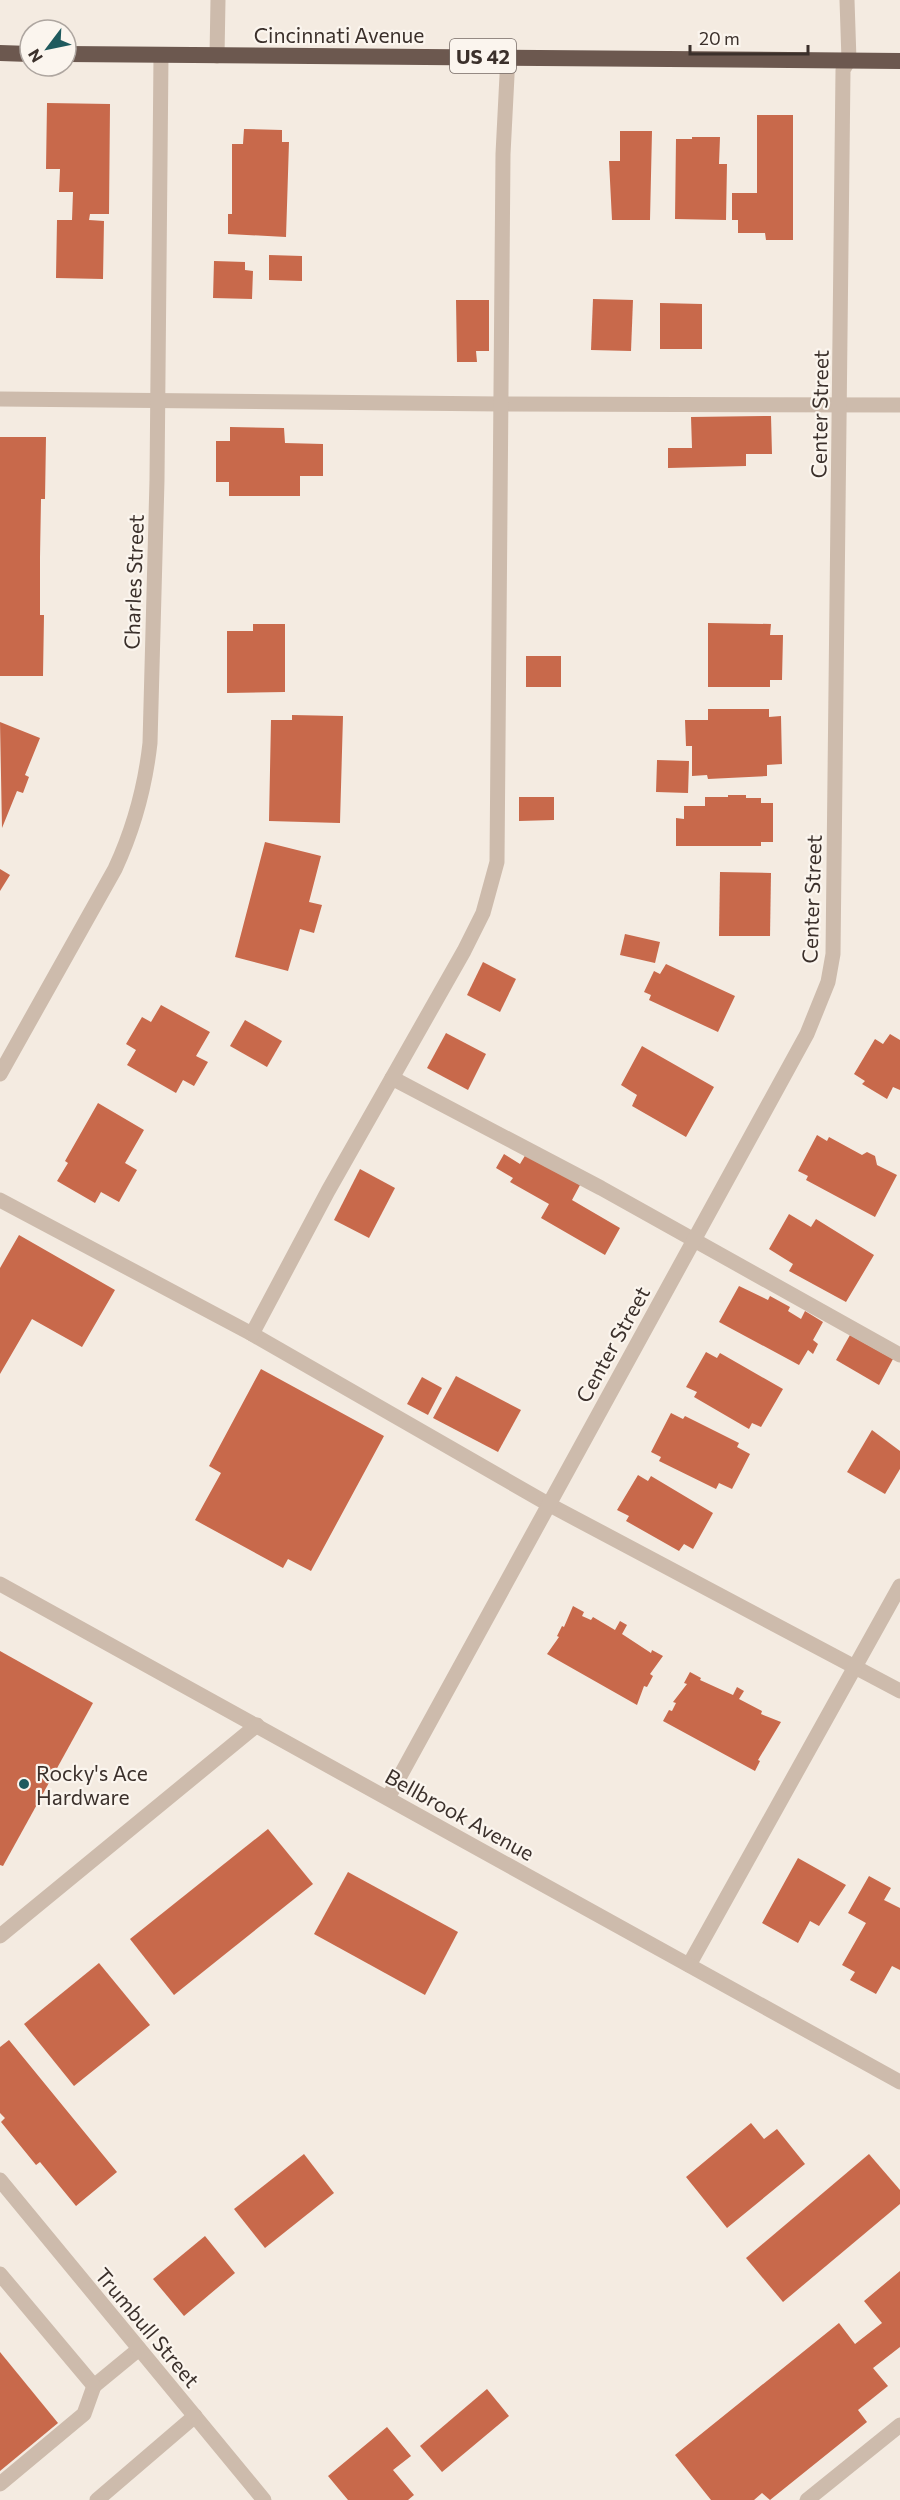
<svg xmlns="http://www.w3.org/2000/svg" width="900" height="2500" viewBox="0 0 900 2500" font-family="Commissioner,sans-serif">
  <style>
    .building { fill: #c8694b }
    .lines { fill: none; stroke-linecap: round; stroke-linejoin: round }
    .service { stroke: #cdbbac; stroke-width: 15 }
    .minor { stroke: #cdbbac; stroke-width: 15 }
    .tertiary { stroke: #cdbbac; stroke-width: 15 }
    .trunk { stroke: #6c584f; stroke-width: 16 }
    .poi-dot { fill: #1f5a5e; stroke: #fbf5ee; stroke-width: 2 }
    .labels { text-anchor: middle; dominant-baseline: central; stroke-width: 4.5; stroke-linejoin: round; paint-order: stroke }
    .shield { fill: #fbf5ee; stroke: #756b66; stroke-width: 1.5 }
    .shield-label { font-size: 20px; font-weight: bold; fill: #3b302b }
    .street-label { font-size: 21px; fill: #3b302b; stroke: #fbf5ee }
    .poi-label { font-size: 21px; fill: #3b302b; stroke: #fbf5ee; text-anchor: start }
  </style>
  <rect width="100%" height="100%" fill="#f4ebe1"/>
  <g class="building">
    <polygon points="47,103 110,104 109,214 90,214 89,220 104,221 103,279 56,278 57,220 72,220 73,192 59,192 60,169 46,169"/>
    <polygon points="757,115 793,115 793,240 766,240 765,233 738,233 738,220 732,220 732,193 757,193"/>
    <polygon points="244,129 282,130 282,142 289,142 286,237 228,234 228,214 232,214 232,144 243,144"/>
    <polygon points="620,131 652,131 650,220 612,220 609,161 620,161"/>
    <polygon points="692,137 720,137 719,164 727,164 726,220 675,219 676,139 692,139"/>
    <polygon points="269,255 302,256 302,281 269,280"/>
    <polygon points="214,261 245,262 245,270 253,271 252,299 213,298"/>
    <polygon points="593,299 633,300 631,351 591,350"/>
    <polygon points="456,300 489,300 489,351 476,351 477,362 457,362"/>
    <polygon points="660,303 702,304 702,349 660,349"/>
    <polygon points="771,416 772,454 746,454 746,466 668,468 668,448 692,448 691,417"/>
    <polygon points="230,427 284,428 285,443 323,444 323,476 300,476 300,496 229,496 229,482 216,482 216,441 230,441"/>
    <polygon points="0,437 46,437 45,499 41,499 40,557 40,615 44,615 43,676 0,676"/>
    <polygon points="708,623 771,624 770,635 783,635 782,680 770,680 770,687 708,687"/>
    <polygon points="253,624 285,624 285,692 227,693 227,631 253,631"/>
    <rect x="526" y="656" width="35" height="31"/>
    <polygon points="708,709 769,709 769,717 781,716 782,764 767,765 767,776 708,779 707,775 692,776 692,746 686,746 685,720 708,720"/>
    <polygon points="292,715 343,716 340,823 269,821 271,720 292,720"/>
    <polygon points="0,722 40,738 25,775 29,777 23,793 17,791 2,828"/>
    <polygon points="657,760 689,761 688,793 656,792"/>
    <polygon points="728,795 746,795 746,798 761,798 761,803 773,803 773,842 761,842 761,846 676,846 676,818 684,819 684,806 705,806 705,797 728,797"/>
    <polygon points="519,797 554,797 554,820 519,821"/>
    <polygon points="265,842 321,856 309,902 322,905 314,933 300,929 288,971 235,957"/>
    <polygon points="0,869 10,875 0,891"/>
    <polygon points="720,872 771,873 770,936 719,936"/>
    <polygon points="625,934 660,942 655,963 620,955"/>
    <polygon points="483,962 516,979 500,1012 467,995"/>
    <polygon points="666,964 735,996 718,1032 649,1000 651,995 644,992 654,971 660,974"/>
    <polygon points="161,1005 210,1032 196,1056 208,1062 194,1086 183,1080 176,1093 127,1065 136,1050 126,1044 142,1017 151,1022"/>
    <polygon points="245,1020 282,1041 267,1067 230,1046"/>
    <polygon points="446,1033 486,1054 468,1090 427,1068"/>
    <polygon points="890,1034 900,1040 900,1090 893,1087 887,1099 862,1084 865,1081 854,1074 875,1039 883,1044"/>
    <polygon points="642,1046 714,1087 686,1137 632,1106 637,1095 621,1085"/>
    <polygon points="98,1103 144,1130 125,1163 137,1170 119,1202 101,1192 95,1203 57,1181 68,1163 65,1161"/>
    <polygon points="817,1135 827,1141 829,1137 862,1155 867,1152 875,1156 877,1165 897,1175 875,1217 806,1180 808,1176 798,1171"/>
    <polygon points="504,1154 520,1164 526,1154 580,1185 572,1200 620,1228 605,1255 541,1218 549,1204 510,1182 513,1178 496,1168"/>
    <polygon points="360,1169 395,1188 369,1238 334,1220"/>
    <polygon points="789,1214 811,1227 816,1219 874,1255 846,1302 789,1271 793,1264 769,1249"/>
    <polygon points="19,1235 115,1290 82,1347 32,1319 0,1374 0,1268"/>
    <polygon points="739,1286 768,1300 770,1296 790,1307 788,1311 801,1319 805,1311 823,1322 813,1340 818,1344 813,1354 808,1350 799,1365 719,1322"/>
    <polygon points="850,1335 893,1359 879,1385 836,1360"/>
    <polygon points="706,1352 717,1358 720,1353 783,1389 761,1427 752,1423 749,1429 694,1397 697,1392 686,1387"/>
    <polygon points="261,1369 384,1436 311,1571 288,1559 283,1568 195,1520 221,1473 209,1466"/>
    <polygon points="456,1376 521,1410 498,1452 433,1418"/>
    <polygon points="422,1377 442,1388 428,1415 407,1404"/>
    <polygon points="671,1413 683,1419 685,1416 739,1443 737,1447 750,1454 732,1489 719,1483 716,1489 659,1461 661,1457 651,1452"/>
    <polygon points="872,1430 900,1451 900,1469 885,1494 847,1472"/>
    <polygon points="638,1475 648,1481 651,1476 713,1513 693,1549 684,1544 679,1551 626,1521 629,1516 617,1510"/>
    <polygon points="573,1606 584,1612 582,1616 591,1620 593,1617 615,1630 620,1621 627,1625 622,1634 651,1653 652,1650 663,1656 650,1674 653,1676 647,1687 644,1686 637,1705 547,1654 559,1637 557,1636 562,1626 564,1627"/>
    <polygon points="0,1651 93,1703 3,1866 0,1865"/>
    <polygon points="690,1672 701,1678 700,1680 733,1695 737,1687 744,1691 739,1699 762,1711 761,1714 781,1722 758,1760 760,1761 755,1771 663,1721 669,1710 672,1711 676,1703 673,1702 687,1684 684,1683"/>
    <polygon points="268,1829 313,1884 174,1995 130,1939"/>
    <polygon points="798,1858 846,1885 819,1926 810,1921 798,1943 762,1923"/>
    <polygon points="348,1872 458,1932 425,1995 314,1934"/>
    <polygon points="869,1876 891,1888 884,1900 900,1908 900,1970 892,1966 876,1994 850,1980 855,1972 842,1965 866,1923 848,1913"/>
    <polygon points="99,1963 150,2025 74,2086 24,2024"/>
    <polygon points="9,2040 117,2172 76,2206 40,2162 36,2165 1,2122 5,2118 0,2113 0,2047"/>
    <polygon points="751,2123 764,2139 777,2129 805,2164 727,2228 686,2177"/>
    <polygon points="304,2154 334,2193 265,2248 234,2209"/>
    <polygon points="869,2154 900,2190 900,2204 783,2302 746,2258"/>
    <polygon points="205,2236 235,2273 184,2316 153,2279"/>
    <polygon points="900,2271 900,2347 873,2368 888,2386 858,2410 867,2422 770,2500 762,2493 754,2500 711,2500 675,2455 839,2323 855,2344 882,2323 864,2301"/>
    <polygon points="0,2352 58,2423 0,2471"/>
    <polygon points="487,2389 509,2416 442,2472 420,2446"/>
    <polygon points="387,2427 411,2456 393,2470 414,2495 408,2500 348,2500 328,2476"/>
  </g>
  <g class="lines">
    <g class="service">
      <polyline points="0,399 500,404 900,405"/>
      <polyline points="392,1078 601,1188 900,1355"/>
      <polyline points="0,1200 252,1334 548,1504 900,1691"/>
      <polyline points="252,1334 328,1191 464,951 483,913 497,862 503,154 508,56"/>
      <polyline points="689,1965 900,1586"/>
      <polyline points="0,2274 94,2386 139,2349"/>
      <polyline points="0,2484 84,2414 94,2386"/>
      <polyline points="97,2500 195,2416"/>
      <polyline points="807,2500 900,2425"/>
    </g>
    <g class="minor">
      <polyline points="217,56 218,0"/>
      <path d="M0,1074l115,-205c19,-41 30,-81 35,-126l7,-263 4,-424"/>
      <polyline points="388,1798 807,1034 828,982 833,954 843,70 849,60 847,0"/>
      <polyline points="0,2180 264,2500"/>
    </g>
    <g class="tertiary">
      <polyline points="0,1584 900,2082"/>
      <polyline points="0,1936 257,1725"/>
    </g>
    <g class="trunk">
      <polyline points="0,53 30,54"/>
      <polyline points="66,54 900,61"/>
    </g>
  </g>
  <circle class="poi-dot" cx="24" cy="1784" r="6"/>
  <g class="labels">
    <rect class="shield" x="450" y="39" width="66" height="34" rx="4.5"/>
    <g class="shield-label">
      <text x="483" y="56">US 42</text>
    </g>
    <g class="street-label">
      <text x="339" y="34">Cincinnati Avenue</text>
      <text transform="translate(819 414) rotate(-89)">Center Street</text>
      <text transform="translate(133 582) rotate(-88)">Charles Street</text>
      <text transform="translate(811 899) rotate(-88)">Center Street</text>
      <text transform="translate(612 1344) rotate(-61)">Center Street</text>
      <text transform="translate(460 1814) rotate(29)">Bellbrook Avenue</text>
      <text transform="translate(148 2327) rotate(50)">Trumbull Street</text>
    </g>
    <g class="poi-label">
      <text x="36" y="1772">Rocky's Ace<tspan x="36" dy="24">Hardware</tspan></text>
    </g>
  </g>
  <g transform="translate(48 48) rotate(238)"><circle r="28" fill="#fbf5ee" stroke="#aea6a0" stroke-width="1.5"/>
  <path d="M0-4.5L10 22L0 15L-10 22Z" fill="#1f5a5e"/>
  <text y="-9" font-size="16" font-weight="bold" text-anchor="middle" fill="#3b302b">N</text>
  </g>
  <path d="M690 45v9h118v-9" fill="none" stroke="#3b302b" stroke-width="3"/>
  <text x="699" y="45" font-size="18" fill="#3b302b" stroke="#fbf5ee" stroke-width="4.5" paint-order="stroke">20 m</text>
</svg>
